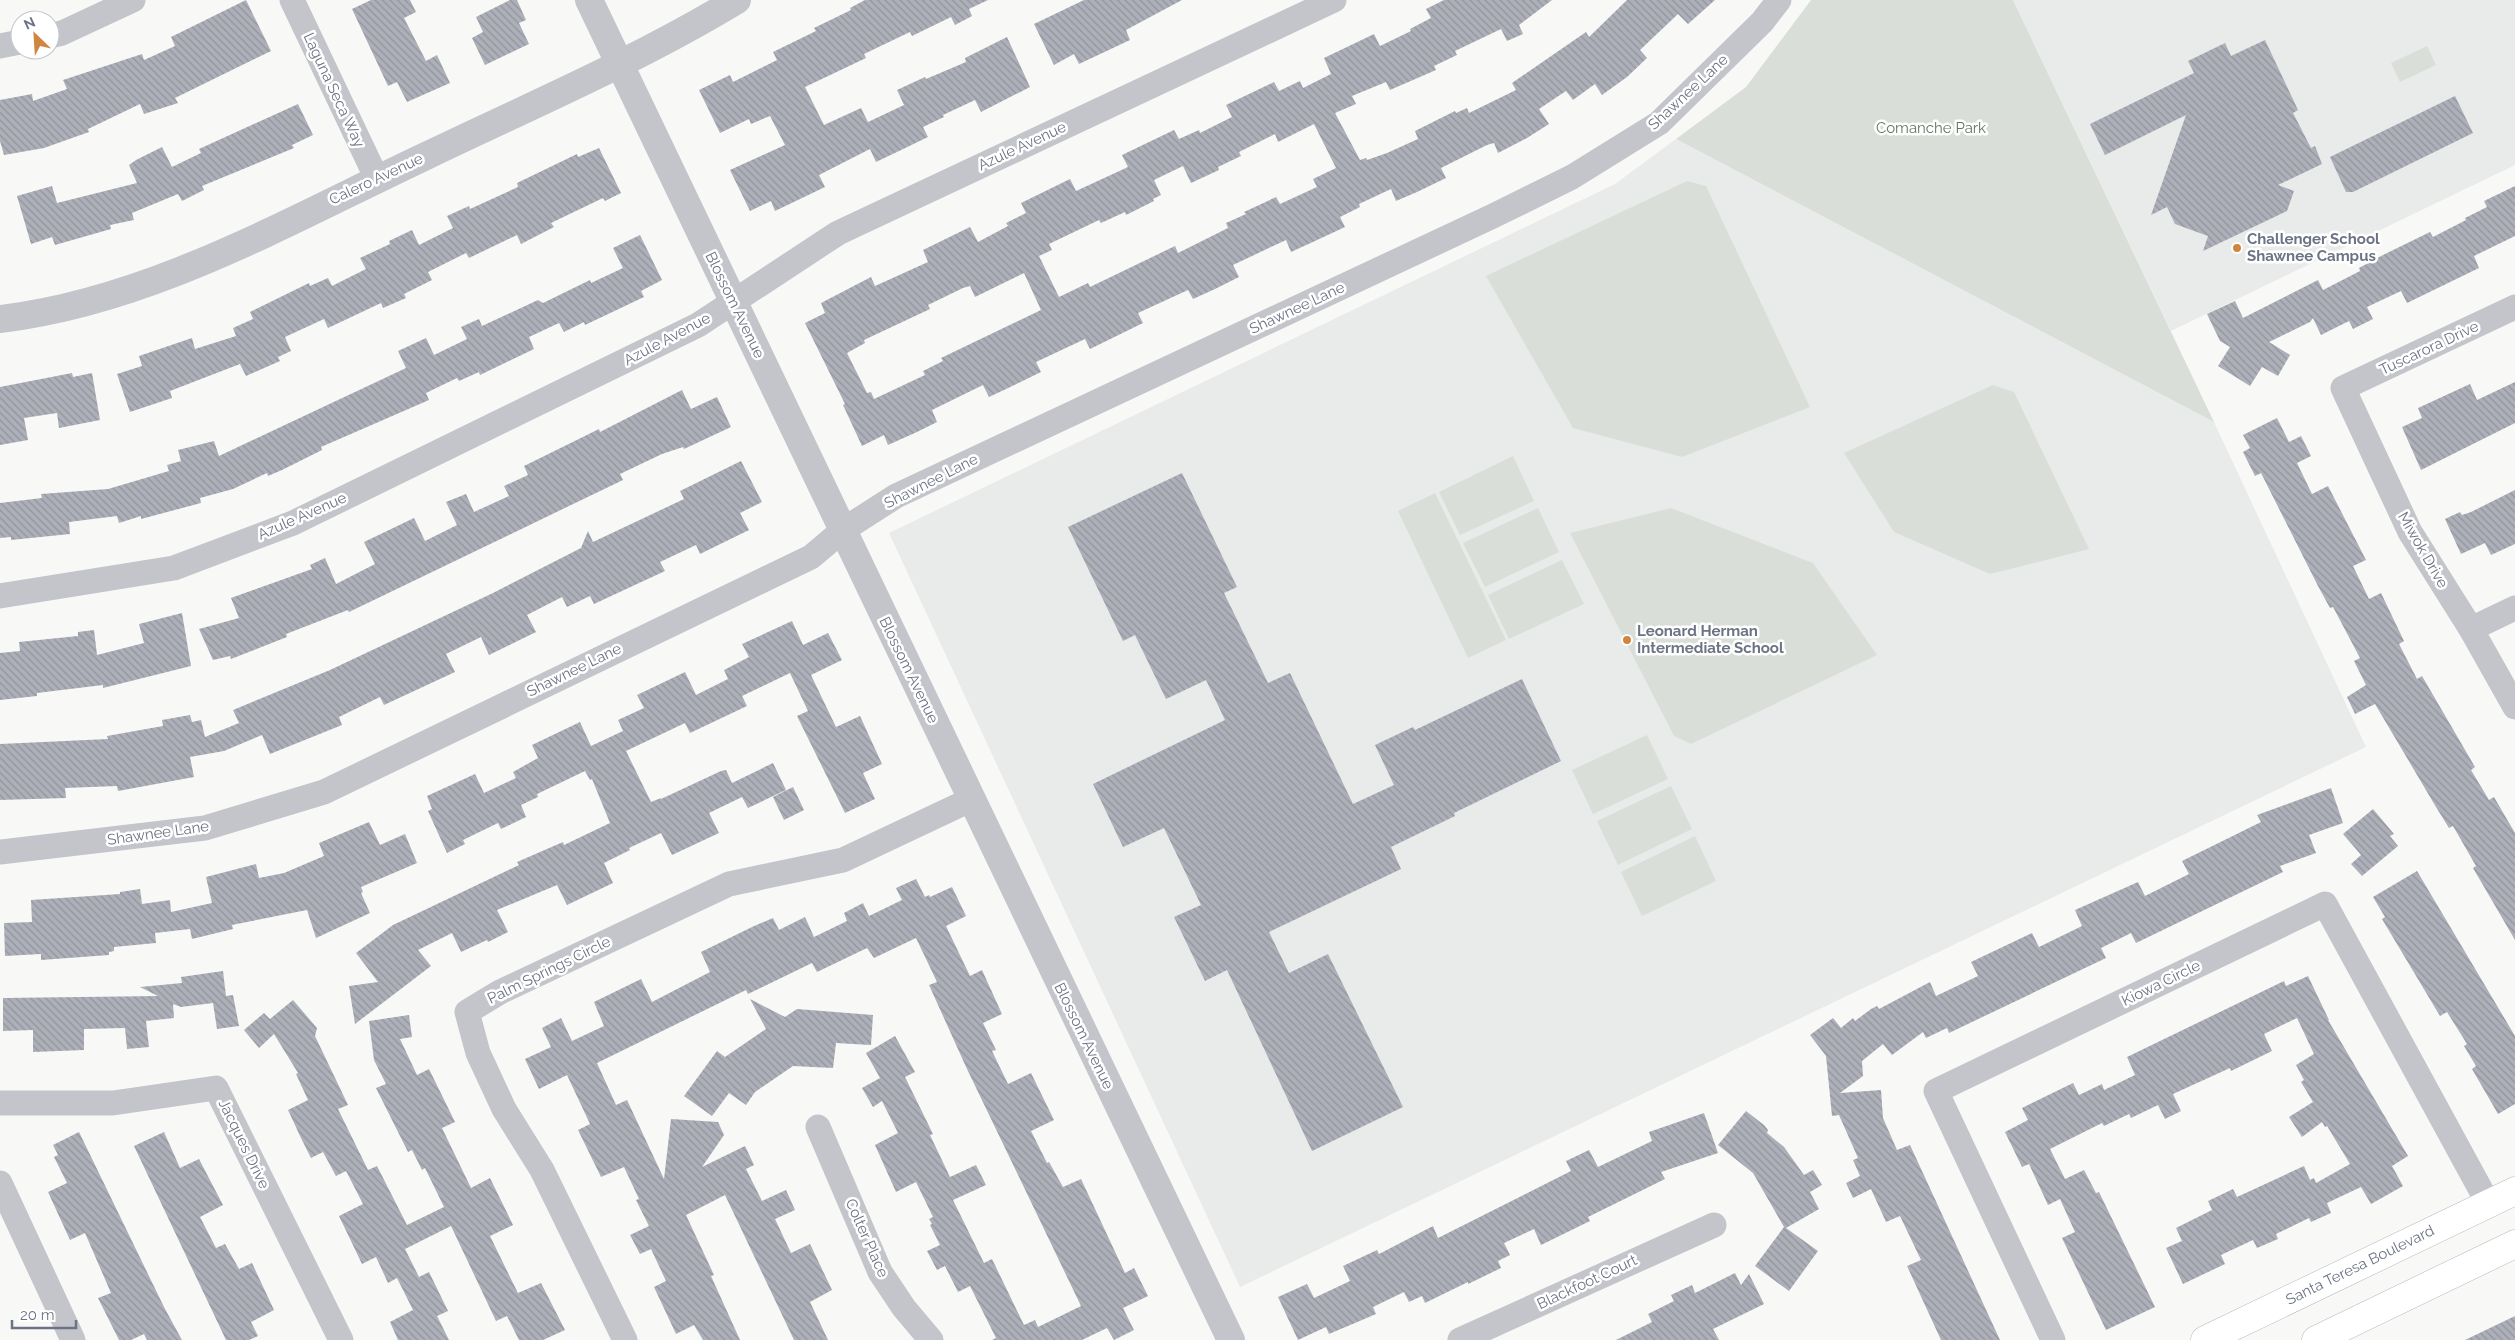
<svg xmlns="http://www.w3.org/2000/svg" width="2515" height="1340" viewBox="0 0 2515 1340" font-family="Raleway,sans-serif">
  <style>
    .built { fill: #e9eaea }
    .park { fill: #d9dfd8 }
    .building { fill: url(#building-back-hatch); fill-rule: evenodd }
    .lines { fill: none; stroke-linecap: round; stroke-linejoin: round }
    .secondary-casing { stroke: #b8bac0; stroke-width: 29 }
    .minor { stroke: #c3c5ca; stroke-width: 25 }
    .tertiary { stroke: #c3c5ca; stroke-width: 28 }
    .secondary { stroke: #fff; stroke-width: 28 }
    .poi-dot { fill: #d1863f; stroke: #fff; stroke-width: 2 }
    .labels { text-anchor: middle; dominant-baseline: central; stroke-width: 5; stroke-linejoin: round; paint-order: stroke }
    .street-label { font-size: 15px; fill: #6b7384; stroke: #fff }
    .park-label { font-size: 15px; fill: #657766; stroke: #fff }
    .poi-label { font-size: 15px; font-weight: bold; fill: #6b7384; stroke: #fff; text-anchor: start }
  </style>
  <defs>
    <pattern id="building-back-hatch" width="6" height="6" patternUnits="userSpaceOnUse" patternTransform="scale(1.25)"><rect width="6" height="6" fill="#adb0b8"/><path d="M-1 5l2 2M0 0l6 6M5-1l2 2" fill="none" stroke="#91949b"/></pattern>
  </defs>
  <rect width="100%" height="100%" fill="#f8f9f7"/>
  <g class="built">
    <polygon points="2013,0 2515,0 2515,165 2171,331"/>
    <polygon points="1676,139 2214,422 2366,747 1240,1287 889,533 1615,184"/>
  </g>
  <g class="park">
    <polygon points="1811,0 2013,0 2214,422 1676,139 1746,87"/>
    <polygon points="2427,46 2436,65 2400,82 2391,63"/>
    <polygon points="1687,181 1706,186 1810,407 1682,457 1573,428 1486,276"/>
    <polygon points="1993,385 2014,392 2089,549 1990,574 1894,532 1844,453"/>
    <polygon points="1513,456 1534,501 1460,535 1439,492"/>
    <polygon points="1435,493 1506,640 1468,658 1398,511"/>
    <polygon points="1538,508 1559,552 1485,587 1463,543"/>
    <polygon points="1671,508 1813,563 1877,655 1691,744 1674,736 1570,533"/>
    <polygon points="1562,560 1584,604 1509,639 1488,595"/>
    <polygon points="1647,735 1668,779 1593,814 1572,770"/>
    <polygon points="1671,786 1692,829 1618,865 1597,821"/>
    <polygon points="1695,836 1716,881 1642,916 1621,872"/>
  </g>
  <g class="building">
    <polygon points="246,0 271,51 175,98 178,103 144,114 140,104 88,129 89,132 44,148 4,155 0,141 0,100 32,94 33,101 67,89 63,80 142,54 144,60 175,46 171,37"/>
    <polygon points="371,0 410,0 416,12 404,18 426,61 437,55 450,83 407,102 397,82 388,86 352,9"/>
    <polygon points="510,0 517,0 526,20 519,23 529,44 485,65 472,38 483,32 476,17"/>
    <polygon points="865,0 988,0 969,9 972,16 955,25 951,17 912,36 910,32 864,54 866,58 805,87 824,125 861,108 868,122 904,105 897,90 925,77 926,79 966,62 965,58 1007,37 1030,87 981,112 975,100 943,115 944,117 923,127 928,137 899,151 876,162 870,149 819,175 825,187 775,211 771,201 750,211 730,170 785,145 770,116 751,124 749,119 720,133 699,90 730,75 733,82 777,60 773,52 816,31 814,28 851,10 850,8"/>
    <polygon points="1084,0 1182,0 1126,30 1130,40 1079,64 1074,54 1054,65 1034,24"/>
    <path d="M1444,0h108l-33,25 4,9 -16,7 -6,-12 -46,22 2,4 -23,11 2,4 -46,20 -4,-8 -34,14 4,8 -21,9 25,47 6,-2 1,2 20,-7 31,-14 -3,-8 40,-20 1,2 11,-5 2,5 47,-23 -4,-7 74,-51 3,5 38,-37h88l-27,24 -10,-10 -38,36 7,8 -20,19 -25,18 -7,-11 -22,16 -7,-9 -27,18 10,15 -22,14 -29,15 -4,-10 -7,2 -46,23 5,10 -29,14 -21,9 -5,-12 -32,15 1,3 -20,10 5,10 -30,14 -24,11 -5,-12 -53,25 6,12 -24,12 -22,10 -5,-9 -50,23 5,10 -53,26 -5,-10 -49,23 5,10 -37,18 -15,7 -6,-12 -51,25 5,12 -20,10 -29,13 -4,-10 -22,11 -19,-41 2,-1 -40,-81 20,-10 -4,-10 50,-26 4,9 53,-24 -5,-12 47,-23 8,15 30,-16 -2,-3 20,-10 -5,-10 49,-24 6,12 52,-24 -6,-12 52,-25 5,9 20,-9 1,3 32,-16 -6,-12 48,-23 5,9 21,-10 3,7 28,-14 -7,-16 50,-24 6,12 31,-15 -1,-2 21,-11 -5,-9zM1314,124l22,44 -23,11 4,8 -37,17 -4,-7 -32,15 2,2 -20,9 2,5 -50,25 -3,-7 -85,41 -2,-4 -29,14 -20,-41 13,-6 -3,-6 50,-24 2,3 24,-11 1,3 28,-14 -1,-2 8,-4 -7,-15 29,-14 8,17 28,-13 -1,-3 23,-11 -2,-4 36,-18 3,8zM1024,273l17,37 -100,48 2,3 -20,10 2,4 -51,24 -3,-7 -4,1 -20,-40 18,-10 -1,-3 66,-31 -2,-4 35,-17 7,-2 5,11z"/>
    <polygon points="2265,40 2298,110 2293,113 2311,148 2315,146 2322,164 2278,185 2294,191 2287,211 2203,251 2208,236 2175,224 2167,207 2151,215 2186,115 2105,155 2090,124 2194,73 2188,61 2225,43 2231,56"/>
    <polygon points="2455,96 2473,133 2353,192 2346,192 2330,157"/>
    <polygon points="298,104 313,135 292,145 294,148 202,186 204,190 182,201 178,194 132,213 134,220 110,225 111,229 55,245 52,237 31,244 17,196 52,186 57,203 137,183 129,165 136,160 162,147 172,167 201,153 199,149"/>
    <polygon points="599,148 621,193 605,201 603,198 551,223 554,227 521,244 517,235 469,258 466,253 428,272 432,280 404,294 406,298 383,308 381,303 328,328 324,319 285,337 291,351 278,357 280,361 246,376 240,364 170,391 172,398 130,412 117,374 142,366 139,356 192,338 195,349 236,336 233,328 253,319 250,312 309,283 310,286 328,278 332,286 366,269 360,258 390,244 389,241 412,230 419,245 453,228 447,216 469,206 470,209 518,187 517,183 577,154 578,157"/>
    <polygon points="2515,186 2515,236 2474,256 2479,268 2407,303 2401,291 2367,307 2373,319 2353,329 2349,321 2321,335 2313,318 2310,322 2269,342 2290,355 2278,376 2262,367 2250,386 2218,366 2230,347 2220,341 2207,314 2235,301 2243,318 2318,280 2323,290 2360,271 2359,268 2383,255 2430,232 2433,237 2466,220 2465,218 2487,207 2484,201"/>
    <polygon points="640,235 662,280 641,291 644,297 585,325 584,322 564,332 559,323 529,337 534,349 480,375 479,372 459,381 457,378 426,393 429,400 321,447 322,450 282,470 268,476 267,473 233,489 200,498 201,503 141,519 141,516 119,523 117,516 69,522 70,534 11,540 11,537 0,538 0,503 42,498 41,494 108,489 169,471 167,465 181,461 178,450 214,441 219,456 406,368 398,351 426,338 434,355 467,339 461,327 479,319 482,326 538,300 543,303 590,280 591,283 623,268 613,248"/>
    <polygon points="72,373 73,377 92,373 100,420 59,428 57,413 24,418 28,440 0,445 0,387"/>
    <polygon points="2515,382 2515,423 2421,470 2402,427 2422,418 2418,408 2470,384 2477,400"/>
    <polygon points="682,390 691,409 717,397 731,427 684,449 683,447 662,454 620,474 623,480 349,612 348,610 286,634 287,637 231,659 230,656 213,660 199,629 239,618 231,598 312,569 310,565 325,558 336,584 375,564 364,542 414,518 425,541 457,525 446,502 466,494 474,512 509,496 504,486 528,475 524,466 599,429 600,432"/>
    <polygon points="2277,418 2289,442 2301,436 2311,456 2297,463 2312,494 2328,486 2366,560 2353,566 2369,599 2381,593 2404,641 2399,644 2417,679 2422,676 2475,767 2471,770 2489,800 2494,797 2515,833 2515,940 2473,868 2476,866 2453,826 2449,828 2436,807 2375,704 2355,714 2347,697 2366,685 2354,661 2360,658 2333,607 2330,608 2318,586 2261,473 2255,476 2243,452 2250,448 2243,435"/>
    <polygon points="741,461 762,502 740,513 749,530 700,554 696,545 660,562 665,571 594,604 590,596 567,607 562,597 527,615 536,632 489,655 481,637 446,654 455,672 384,705 380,697 339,717 342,725 270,754 262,735 224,751 190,757 194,777 118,791 117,786 65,788 66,798 0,800 0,744 108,739 107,736 163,726 162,720 190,715 192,722 201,720 205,737 239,723 233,710 330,670 493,593 581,548 588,531 593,542 684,499 680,491"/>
    <polygon points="1182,473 1237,587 1224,593 1268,683 1290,673 1353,804 1394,785 1375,745 1413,727 1415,730 1522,679 1561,761 1454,813 1455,816 1391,847 1401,869 1269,932 1289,973 1328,954 1403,1107 1312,1151 1227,970 1205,981 1174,917 1201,905 1164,828 1123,847 1093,784 1225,720 1206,680 1166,699 1135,635 1123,641 1068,527"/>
    <polygon points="2515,490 2515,544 2491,555 2485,543 2461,554 2445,519 2460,512 2462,515 2471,512"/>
    <polygon points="182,613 191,666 103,688 103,685 37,693 37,696 0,700 0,653 20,651 19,642 78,636 78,632 94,630 97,655 144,643 139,624"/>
    <polygon points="792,621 803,645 828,633 842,660 811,675 836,727 860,716 882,764 863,773 875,799 845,813 797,716 808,711 790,673 742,696 747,706 690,733 685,723 626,751 651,802 661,798 661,799 721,771 726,770 732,783 773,763 786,790 748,808 742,797 709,813 719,833 672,855 661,833 629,848 630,850 604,863 613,883 567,905 557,885 497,910 508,932 488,942 487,940 461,952 452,933 418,950 431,966 355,1024 349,986 378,982 356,953 393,925 519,865 517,862 563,842 564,845 610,823 592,779 590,780 585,771 537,794 538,797 521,805 526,817 501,829 498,823 463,840 465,844 447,853 428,811 432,809 427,796 475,774 484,793 516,778 513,772 538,758 532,745 580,722 591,746 623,731 618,720 644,708 637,695 685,672 696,695 728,679 724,670 749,657 742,644"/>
    <polygon points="793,787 804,810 784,820 773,797"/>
    <polygon points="2331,788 2343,823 2309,835 2316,853 2280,866 2283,872 2136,943 2131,933 2101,948 2106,958 1949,1033 1947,1028 1926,1038 1923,1032 1892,1055 1883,1044 1862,1061 1863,1076 1840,1093 1881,1090 1883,1118 1897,1150 1910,1145 2000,1340 1941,1340 1907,1266 1921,1260 1900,1216 1886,1222 1871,1189 1853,1198 1846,1183 1860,1176 1853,1160 1858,1158 1839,1115 1832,1116 1826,1056 1810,1035 1833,1018 1841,1028 1853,1018 1855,1021 1871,1009 1877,1006 1879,1009 1930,982 1936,996 1978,976 1971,962 2032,933 2039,947 2082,926 2075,910 2138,882 2145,896 2189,874 2182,861 2261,822 2257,815"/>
    <polygon points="2373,809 2394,834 2390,836 2398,846 2362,876 2351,864 2361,855 2343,834"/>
    <polygon points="369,822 380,845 405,834 417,863 361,887 363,892 361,893 370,913 316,938 307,910 232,925 233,929 192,939 190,929 155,933 156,943 114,947 114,951 109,952 109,955 41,960 41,954 5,956 4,923 32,922 31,900 120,894 120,892 140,889 142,904 170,900 171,912 212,903 206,877 256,864 259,878 284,873 324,856 319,843"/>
    <polygon points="2417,871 2515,1036 2515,1104 2498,1114 2472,1069 2476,1066 2464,1046 2467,1044 2447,1012 2440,1016 2382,919 2385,917 2373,897"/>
    <polygon points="916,879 925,897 929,895 930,897 952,887 966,916 946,926 970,976 982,970 1002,1014 983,1023 996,1050 992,1051 1008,1084 1031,1073 1054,1120 1031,1131 1047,1163 1049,1162 1063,1187 1081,1179 1125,1273 1134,1268 1148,1296 1123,1308 1134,1330 1114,1340 1107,1328 1082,1340 992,1340 996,1338 970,1286 958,1292 945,1266 937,1270 927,1251 940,1245 930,1225 932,1224 929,1219 933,1217 916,1182 896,1192 875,1145 898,1133 882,1101 873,1107 862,1088 880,1078 866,1053 895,1036 915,1072 905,1077 933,1134 930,1135 950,1177 976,1165 986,1185 953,1200 984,1263 992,1259 1024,1325 1035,1320 1038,1327 1081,1306 967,1069 929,985 937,982 916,938 874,958 867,948 817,972 812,963 748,994 746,990 597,1063 616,1105 627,1100 664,1179 671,1119 718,1122 724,1135 702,1167 745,1146 754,1165 746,1169 762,1201 786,1190 795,1210 775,1219 791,1253 810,1244 832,1290 810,1302 828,1340 794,1340 725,1195 686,1215 714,1275 711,1276 740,1340 703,1340 694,1325 676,1334 654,1287 666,1281 651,1249 640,1254 630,1235 649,1226 636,1200 639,1199 624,1167 601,1177 578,1130 590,1124 567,1075 539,1089 525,1059 551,1047 542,1028 561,1018 572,1041 604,1026 594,1002 641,979 652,1002 710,972 701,952 752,927 773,918 779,930 805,917 814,937 847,921 844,913 863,903 869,916 902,900 896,888"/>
    <polygon points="223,971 226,996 233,995 239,1026 217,1029 213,1003 181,1007 173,1004 174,1018 146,1021 149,1047 127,1049 125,1028 84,1029 84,1050 33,1052 33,1030 3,1031 3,998 158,996 140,987 182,983 181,977"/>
    <polygon points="2308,976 2329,1020 2328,1020 2408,1156 2392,1166 2403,1186 2371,1204 2361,1187 2327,1203 2331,1213 2311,1222 2309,1218 2276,1234 2278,1239 2257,1248 2253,1240 2221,1255 2225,1264 2183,1284 2166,1248 2182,1241 2176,1228 2212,1210 2208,1201 2233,1189 2237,1197 2304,1166 2310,1180 2314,1178 2316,1183 2350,1164 2327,1126 2325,1127 2322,1122 2302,1137 2289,1117 2313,1102 2301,1082 2304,1080 2296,1065 2314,1054 2297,1018 2264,1034 2272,1051 2231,1071 2230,1068 2173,1094 2181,1111 2165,1119 2158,1105 2131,1118 2129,1114 2104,1126 2102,1123 2050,1149 2065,1179 2084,1170 2096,1193 2099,1192 2155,1307 2106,1330 2062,1238 2075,1232 2060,1199 2048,1205 2029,1164 2022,1167 2005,1132 2028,1120 2022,1108 2073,1083 2079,1095 2102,1084 2104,1090 2135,1075 2127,1057 2284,981 2286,986"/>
    <polygon points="750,999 785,1017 797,1009 873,1015 871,1045 836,1043 833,1068 793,1066 755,1092 746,1105 729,1093 712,1116 684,1096 717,1051 725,1057 766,1029"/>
    <polygon points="293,1000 317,1028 315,1036 348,1105 338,1109 368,1170 377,1166 407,1225 444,1207 425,1168 422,1170 412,1150 408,1152 376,1088 386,1084 374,1060 369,1021 409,1015 412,1037 400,1039 417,1075 429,1069 455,1122 442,1128 471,1188 490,1178 513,1225 490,1236 511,1279 518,1293 541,1283 565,1330 543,1340 519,1340 507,1316 496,1321 451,1226 405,1249 419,1277 429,1272 448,1311 437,1316 449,1340 398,1340 390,1322 413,1310 397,1278 388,1283 376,1257 362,1264 339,1216 363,1204 346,1171 336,1176 323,1152 311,1158 301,1138 288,1110 308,1100 296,1074 298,1073 274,1034 259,1048 244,1030 264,1013 270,1019"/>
    <polygon points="1746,1111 1764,1125 1768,1130 1767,1133 1784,1147 1804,1175 1813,1170 1822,1185 1810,1192 1819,1209 1786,1228 1818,1251 1789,1291 1755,1266 1784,1227 1753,1173 1718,1145"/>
    <polygon points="1704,1113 1718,1153 1661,1172 1665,1179 1588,1217 1590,1221 1541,1245 1534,1229 1504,1243 1510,1255 1498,1261 1501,1268 1468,1284 1468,1282 1425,1303 1422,1296 1409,1302 1404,1292 1373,1307 1376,1314 1355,1323 1329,1334 1326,1327 1298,1340 1278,1297 1307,1284 1314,1298 1350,1281 1343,1266 1377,1250 1379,1254 1433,1226 1438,1238 1571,1171 1566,1161 1589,1150 1598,1167 1652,1141 1649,1132"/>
    <polygon points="79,1132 164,1307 182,1340 147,1340 144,1334 131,1340 119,1340 98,1298 111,1293 85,1233 70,1240 48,1192 67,1183 54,1157 58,1155 53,1145"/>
    <polygon points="164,1132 180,1168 199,1159 223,1205 200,1217 216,1248 225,1244 239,1269 252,1263 274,1310 251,1322 258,1336 249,1340 226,1340 134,1146"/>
    <polygon points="1735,1273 1741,1285 1749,1274 1764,1304 1713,1329 1719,1340 1616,1340 1652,1322 1648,1314 1674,1301 1671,1295 1692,1285 1695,1293"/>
    <polygon points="2515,1316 2515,1340 2465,1340"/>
  </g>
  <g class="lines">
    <g class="secondary-casing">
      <g id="secondary">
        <polyline points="2205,1340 2515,1191"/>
        <polyline points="2316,1340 2515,1244"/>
      </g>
    </g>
    <g class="minor">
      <polyline points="292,0 377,179"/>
      <polyline points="50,36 62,33 133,0"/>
      <polyline points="0,46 20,42"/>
      <polyline points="2515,307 2343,388 2410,532 2471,629 2515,707"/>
      <polyline points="0,596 174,568 293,523 698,325 838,233 1334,0"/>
      <polyline points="2471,629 2515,608"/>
      <polyline points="0,852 205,828 324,792 811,557 843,530 896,496 1493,216 1572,177 1659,123 1762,22 1779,0"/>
      <polyline points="0,1103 113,1103 216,1088 341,1340"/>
      <polyline points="818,1127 880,1272 904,1308 931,1340"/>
      <polyline points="0,1183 73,1340"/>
      <polyline points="625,1340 542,1170 504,1109 478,1053 467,1012 500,992 729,884 843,860 970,800"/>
      <polyline points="1460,1340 1714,1225"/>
      <polyline points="2053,1340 1936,1091 2325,904 2488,1203"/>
    </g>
    <g class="tertiary">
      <polyline points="589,0 1231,1340"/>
      <path d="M0,319c151,-18 290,-99 426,-163 104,-50 212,-96 311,-156"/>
    </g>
    <use href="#secondary" class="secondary"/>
  </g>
  <g class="poi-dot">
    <circle cx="2237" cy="248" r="5"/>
    <circle cx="1627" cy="640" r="5"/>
  </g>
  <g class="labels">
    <g class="street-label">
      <text transform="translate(334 90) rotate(65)">Laguna Seca Way</text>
      <text transform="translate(1688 92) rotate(-43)">Shawnee Lane</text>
      <text transform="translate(1022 146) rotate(-25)">Azule Avenue</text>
      <text transform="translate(376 179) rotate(-25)">Calero Avenue</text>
      <text transform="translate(735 305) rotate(64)">Blossom Avenue</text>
      <text transform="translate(1297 308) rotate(-25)">Shawnee Lane</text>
      <text transform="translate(667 339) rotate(-28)">Azule Avenue</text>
      <text transform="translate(2429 348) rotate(-25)">Tuscarora Drive</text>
      <text transform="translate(931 481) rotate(-27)">Shawnee Lane</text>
      <text transform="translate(302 516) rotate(-24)">Azule Avenue</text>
      <text transform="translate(2423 550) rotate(60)">Miwok Drive</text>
      <text transform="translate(574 670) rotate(-26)">Shawnee Lane</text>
      <text transform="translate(909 670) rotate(64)">Blossom Avenue</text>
      <text transform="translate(158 833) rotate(-8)">Shawnee Lane</text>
      <text transform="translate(549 970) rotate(-26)">Palm Springs Circle</text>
      <text transform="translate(2161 983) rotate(-26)">Kiowa Circle</text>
      <text transform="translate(1084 1036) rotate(64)">Blossom Avenue</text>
      <text transform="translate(244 1144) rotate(64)">Jacques Drive</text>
      <text transform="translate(867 1238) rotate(66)">Colter Place</text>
      <text transform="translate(2360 1265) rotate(-26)">Santa Teresa Boulevard</text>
      <text transform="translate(1587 1282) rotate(-25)">Blackfoot Court</text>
    </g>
    <g class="park-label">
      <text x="1931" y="128">Comanche Park</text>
    </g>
    <g class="poi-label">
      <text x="2247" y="239">Challenger School<tspan x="2247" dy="17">Shawnee Campus</tspan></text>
      <text x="1637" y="631">Leonard Herman<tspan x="1637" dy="17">Intermediate School</tspan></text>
    </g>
  </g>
  <g transform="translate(35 35) rotate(335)"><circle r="24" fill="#ffffff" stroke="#c4c7ce"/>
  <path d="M0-4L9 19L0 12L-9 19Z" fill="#d1863f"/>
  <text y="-8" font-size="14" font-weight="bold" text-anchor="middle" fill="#6b7384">N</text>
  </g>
  <path d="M12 1320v8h64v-8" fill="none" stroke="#6b7384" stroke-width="2.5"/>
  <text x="20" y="1320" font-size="15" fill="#6b7384" stroke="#ffffff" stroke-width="4" paint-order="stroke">20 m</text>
</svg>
